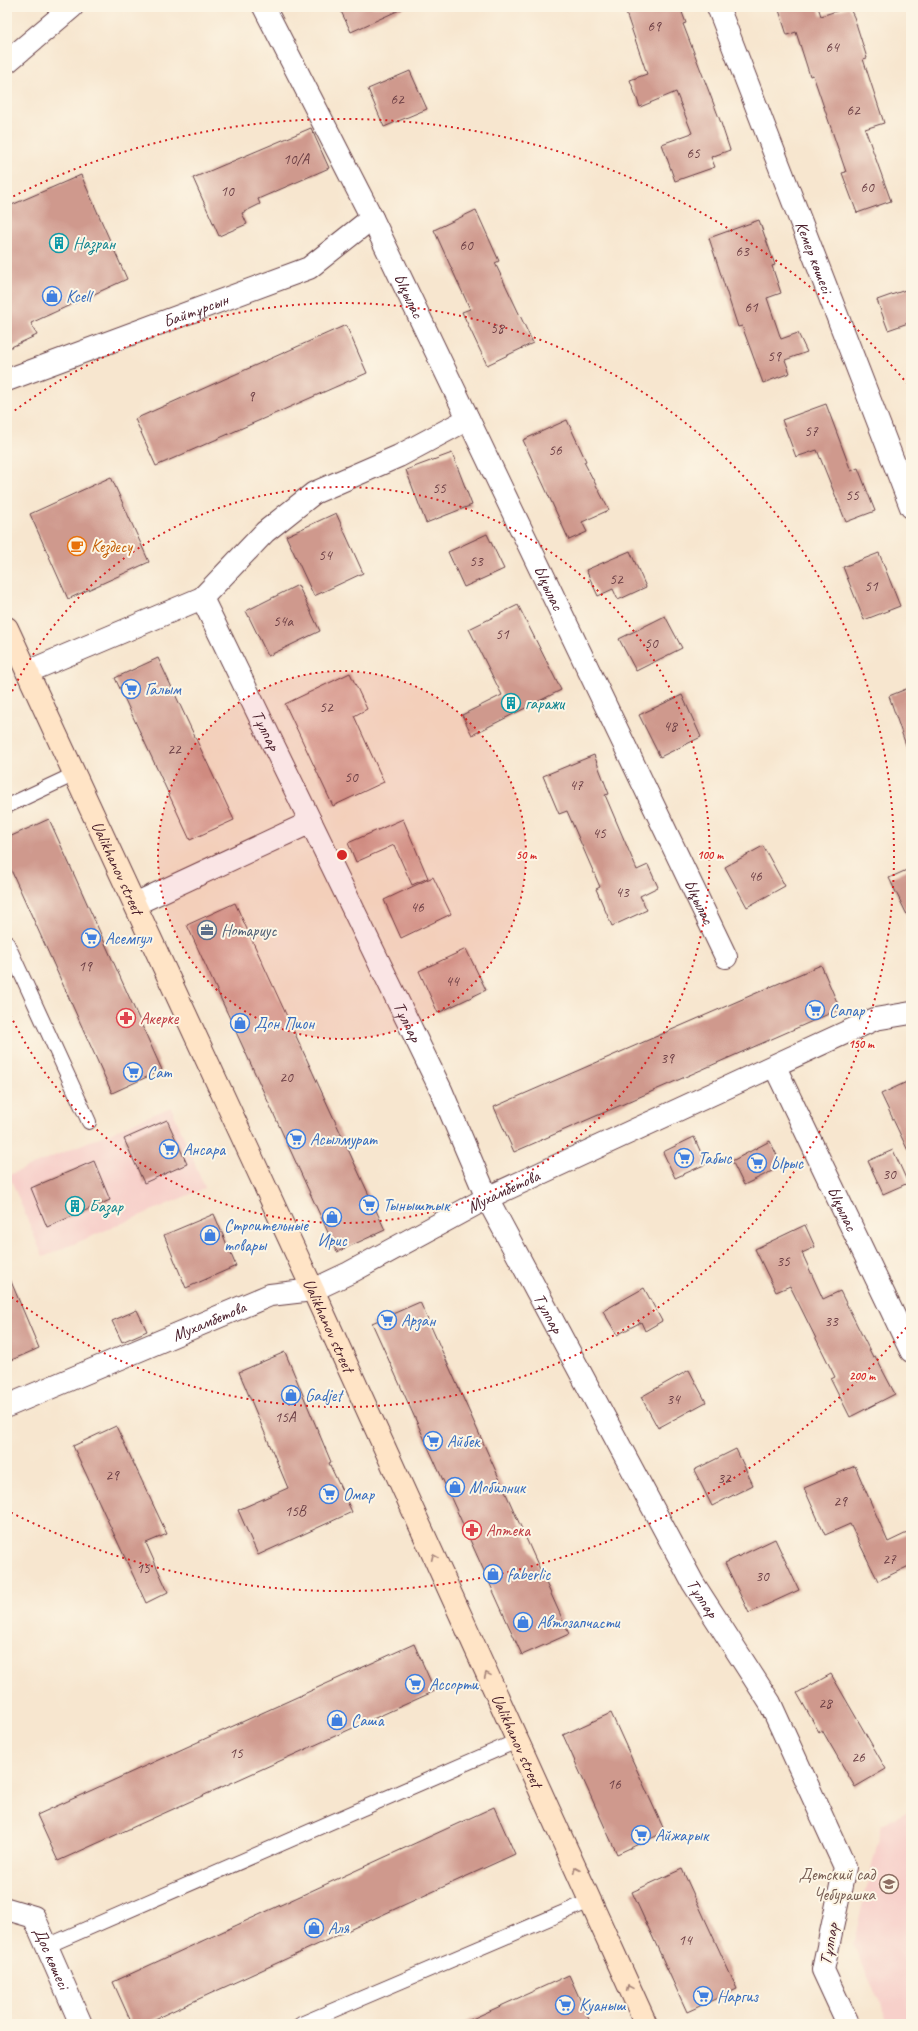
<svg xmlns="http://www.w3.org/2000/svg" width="918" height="2031" viewBox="0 0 918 2031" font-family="Caveat,sans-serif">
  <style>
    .built { fill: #f7d0ca }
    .building { fill: #cf998d }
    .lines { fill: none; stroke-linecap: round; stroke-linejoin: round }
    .lane-casing { stroke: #643d44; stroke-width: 16 }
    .street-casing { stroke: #643d44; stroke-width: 24 }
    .secondary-casing { stroke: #643d44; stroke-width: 24 }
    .lane { stroke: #fff; stroke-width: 14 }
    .street { stroke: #fff; stroke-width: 22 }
    .secondary { stroke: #ffe4c6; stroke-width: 22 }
    .oneway { stroke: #a48278 }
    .ring { fill: none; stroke: #d62828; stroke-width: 2; stroke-dasharray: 2 4 }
    .labels { text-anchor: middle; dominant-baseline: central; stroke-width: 4; stroke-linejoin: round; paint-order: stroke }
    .number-label { font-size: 15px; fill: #6b3e44 }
    .culture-label { font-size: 17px; fill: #0d838f; stroke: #fcf5e5; text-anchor: start }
    .street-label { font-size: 17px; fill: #4a1f2b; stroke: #fcf5e5 }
    .shop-label { font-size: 17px; fill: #366cbe; stroke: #fcf5e5; text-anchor: start }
    .food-label { font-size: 17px; fill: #c56008; stroke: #fcf5e5; text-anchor: start }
    .service-label { font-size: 17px; fill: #4e5e75; stroke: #fcf5e5; text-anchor: start }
    .health-label { font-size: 17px; fill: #be3a42; stroke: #fcf5e5; text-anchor: start }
    .education-label { font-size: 17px; fill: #785e54; stroke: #fcf5e5; text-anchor: end }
    .centre { fill: #d62828; stroke: #fcf5e5; stroke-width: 2 }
    .ring-label { font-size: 12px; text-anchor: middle; font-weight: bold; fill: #d62828; stroke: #fcf5e5; stroke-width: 4; stroke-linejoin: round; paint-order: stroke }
  </style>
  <rect width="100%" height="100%" fill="#fcf5e5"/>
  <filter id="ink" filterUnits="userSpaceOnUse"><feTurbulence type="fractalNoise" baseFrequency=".025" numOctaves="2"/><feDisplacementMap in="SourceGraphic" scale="8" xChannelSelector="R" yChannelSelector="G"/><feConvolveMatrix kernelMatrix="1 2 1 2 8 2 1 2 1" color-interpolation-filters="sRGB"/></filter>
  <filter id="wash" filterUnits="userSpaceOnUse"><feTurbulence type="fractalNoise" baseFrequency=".012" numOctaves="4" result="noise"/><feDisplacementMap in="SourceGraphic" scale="16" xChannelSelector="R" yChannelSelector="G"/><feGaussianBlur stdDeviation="0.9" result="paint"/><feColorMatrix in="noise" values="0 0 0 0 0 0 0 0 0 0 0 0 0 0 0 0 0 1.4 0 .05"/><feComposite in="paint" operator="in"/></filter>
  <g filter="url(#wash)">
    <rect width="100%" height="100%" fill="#f7e6cf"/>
    <g class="built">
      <polygon points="171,1107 205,1188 43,1257 9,1175"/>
      <polygon points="911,1810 911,2024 890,2024 853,1945 882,1824"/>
    </g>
    <g id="blocks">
      <g class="building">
        <polygon points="339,7 406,7 351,32"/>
        <polygon points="624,7 680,7 686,23 683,24 721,123 730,150 711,157 715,167 675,181 662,144 692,133 676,92 640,107 630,80 647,74"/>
        <polygon points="778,7 818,7 821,16 849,7 854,17 867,58 863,59 884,123 865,129 891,201 857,213 842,173 846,172 813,75 810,76 796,32 787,35"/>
        <polygon points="410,71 427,109 384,127 368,89"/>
        <polygon points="311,128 329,168 258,199 260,204 242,213 247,224 219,236 193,178"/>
        <polygon points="81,175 127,279 31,323 37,335 7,349 7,207"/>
        <polygon points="476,210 499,261 495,263 533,343 487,365 462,312 470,309 434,230"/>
        <polygon points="759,220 775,265 772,266 781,293 767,298 781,339 798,333 807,352 785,360 790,373 763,383 742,326 738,327 709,238"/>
        <polygon points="911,288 911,322 888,330 877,300"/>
        <polygon points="346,325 367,373 156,466 135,419"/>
        <polygon points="826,404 851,471 858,468 875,511 846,522 817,450 796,457 782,420"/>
        <polygon points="567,420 586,461 584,462 609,510 582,522 587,532 569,540 523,440"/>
        <polygon points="452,453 472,505 426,523 406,470"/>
        <polygon points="111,477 149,562 68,599 30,514"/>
        <polygon points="336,513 363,573 314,596 286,536"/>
        <polygon points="487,534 504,569 464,587 448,552"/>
        <polygon points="630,551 646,587 618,600 613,589 598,596 586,570"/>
        <polygon points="879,553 900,606 864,620 843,567"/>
        <polygon points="298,585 320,631 268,656 246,611"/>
        <polygon points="518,605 561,690 472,735 462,715 502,695 469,629"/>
        <polygon points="665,616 682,648 636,671 619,639"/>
        <polygon points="158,658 234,820 190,840 115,678"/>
        <polygon points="350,673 367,709 354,716 384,782 333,806 285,704"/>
        <polygon points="911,687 911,750 908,751 889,696"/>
        <polygon points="682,695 701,737 660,757 639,715"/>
        <polygon points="594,755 609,794 605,795 637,870 648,865 658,887 640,896 647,910 612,926 596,889 600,887 567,811 559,814 543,776"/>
        <polygon points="49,819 162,1070 112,1093 7,861 7,838"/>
        <polygon points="403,819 428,878 412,885 394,845 356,862 348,843"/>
        <polygon points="763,846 785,886 747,907 725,867"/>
        <polygon points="911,868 911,923 889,878"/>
        <polygon points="433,877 451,914 401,938 384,900"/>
        <polygon points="235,903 385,1230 337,1252 187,925"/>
        <polygon points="466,949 486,990 438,1013 419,971"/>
        <polygon points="821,965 840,1009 514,1152 494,1107"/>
        <polygon points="911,1080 911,1157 881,1094"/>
        <polygon points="167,1120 187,1164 144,1183 124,1139"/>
        <polygon points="694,1137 706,1164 675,1178 663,1152"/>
        <polygon points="770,1141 782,1166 744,1185 732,1161"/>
        <polygon points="893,1150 908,1183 883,1194 868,1161"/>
        <polygon points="94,1161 110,1200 47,1227 31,1188"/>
        <polygon points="214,1214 236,1266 186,1288 164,1235"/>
        <polygon points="805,1225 815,1247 802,1253 823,1299 840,1291 873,1357 875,1356 895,1394 850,1417 831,1379 835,1377 790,1286 776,1292 755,1249"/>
        <polygon points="7,1272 39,1348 7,1362"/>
        <polygon points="644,1288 662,1321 645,1331 641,1322 617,1335 603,1311"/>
        <polygon points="420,1302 569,1634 522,1655 372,1323"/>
        <polygon points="137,1310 147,1331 122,1342 112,1321"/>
        <polygon points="285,1352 331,1462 329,1463 352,1512 258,1555 238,1510 288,1488 239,1372"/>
        <polygon points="689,1370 706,1402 658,1428 641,1397"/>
        <polygon points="116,1426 167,1534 146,1543 168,1592 146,1603 73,1446"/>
        <polygon points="736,1449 753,1485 712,1506 694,1470"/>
        <polygon points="855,1466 888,1542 911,1531 911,1565 878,1581 850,1524 825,1535 804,1488"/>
        <polygon points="775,1539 799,1590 749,1613 725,1563"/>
        <polygon points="414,1644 435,1691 58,1861 37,1815"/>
        <polygon points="831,1674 886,1769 855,1787 822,1730 819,1732 797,1693"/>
        <polygon points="611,1713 665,1832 617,1854 563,1735"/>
        <polygon points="494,1807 515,1854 144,2024 132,2024 113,1982"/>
        <polygon points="682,1869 737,1989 687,2012 632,1892"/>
        <polygon points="569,1975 591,2024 461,2024"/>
      </g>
    </g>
  </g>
  <g filter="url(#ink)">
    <use href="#blocks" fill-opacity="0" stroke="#643d44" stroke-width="1"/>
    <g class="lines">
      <g class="lane-casing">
        <g id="lane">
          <polyline points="7,806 75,774"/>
          <polyline points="7,943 89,1122"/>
          <polyline points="47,1946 517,1741"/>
          <polyline points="301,2024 590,1901"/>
        </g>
      </g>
      <g class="street-casing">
        <g id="street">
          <path id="s1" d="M264,7l108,211 354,739"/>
          <path id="s2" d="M718,7l193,500"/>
          <polyline points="7,62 72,7"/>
          <path id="s3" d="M7,380l302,-112 63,-50"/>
          <path id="s4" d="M202,598l239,492 46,108 206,385 77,120 75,164 -22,103 25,54"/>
          <polyline points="27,672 202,598 265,532 314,493 399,456 468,419"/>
          <polyline points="135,904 311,822"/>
          <path id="s5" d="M775,1067l136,284"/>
          <path id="s6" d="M7,1406l263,-111 43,-5 36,-17 138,-75 388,-179 36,-6"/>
          <path id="s7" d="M7,1909l27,8 47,107"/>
        </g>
      </g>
      <g class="secondary-casing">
        <g id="secondary">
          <path id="s8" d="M7,628l306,662 333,734"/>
        </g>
      </g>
      <use href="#lane" class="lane"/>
      <use href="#street" class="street"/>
      <use href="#secondary" class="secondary"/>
    </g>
    <defs><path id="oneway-chevron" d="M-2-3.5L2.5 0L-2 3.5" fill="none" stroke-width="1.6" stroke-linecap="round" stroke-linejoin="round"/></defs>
    <g class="oneway">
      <use href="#oneway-chevron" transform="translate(434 1557) rotate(-114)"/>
      <use href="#oneway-chevron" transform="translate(487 1675) rotate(-114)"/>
      <use href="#oneway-chevron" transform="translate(576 1870) rotate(-114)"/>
      <use href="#oneway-chevron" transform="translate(629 1988) rotate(-114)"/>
    </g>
  </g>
  <circle cx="342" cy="855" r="184" fill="#d62828" fill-opacity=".12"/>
  <g class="ring">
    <circle cx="342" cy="855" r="184"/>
    <path d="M7 702A368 368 0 1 1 7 1008"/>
    <path d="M10 414A552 552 0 1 1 10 1296"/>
    <path d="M910 1323A736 736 0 0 1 8 1511M8 199A736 736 0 0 1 910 387"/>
  </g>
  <defs>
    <g id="building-ring" transform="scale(1)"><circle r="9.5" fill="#fcf5e5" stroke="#0f9aa8" stroke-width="1.5"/><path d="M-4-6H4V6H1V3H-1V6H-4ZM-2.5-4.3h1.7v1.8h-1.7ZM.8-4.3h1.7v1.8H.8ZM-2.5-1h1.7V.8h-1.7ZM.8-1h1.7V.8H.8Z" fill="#0f9aa8"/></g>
    <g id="shop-ring" transform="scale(1)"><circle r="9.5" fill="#fcf5e5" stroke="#3f7fe0" stroke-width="1.5"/><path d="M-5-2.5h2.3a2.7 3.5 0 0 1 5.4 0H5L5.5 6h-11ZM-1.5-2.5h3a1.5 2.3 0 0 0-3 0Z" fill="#3f7fe0"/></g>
    <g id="cafe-ring" transform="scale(1)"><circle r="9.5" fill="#fcf5e5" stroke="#e8710a" stroke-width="1.5"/><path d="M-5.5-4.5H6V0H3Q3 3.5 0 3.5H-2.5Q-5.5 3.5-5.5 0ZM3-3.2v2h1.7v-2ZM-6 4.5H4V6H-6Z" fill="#e8710a"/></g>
    <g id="supermarket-ring" transform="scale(1)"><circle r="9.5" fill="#fcf5e5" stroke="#3f7fe0" stroke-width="1.5"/><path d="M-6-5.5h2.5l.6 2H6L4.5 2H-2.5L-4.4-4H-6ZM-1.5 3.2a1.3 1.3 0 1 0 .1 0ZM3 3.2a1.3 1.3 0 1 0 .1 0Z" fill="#3f7fe0"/></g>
    <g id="office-ring" transform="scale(1)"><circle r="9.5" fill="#fcf5e5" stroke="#5c6f8a" stroke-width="1.5"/><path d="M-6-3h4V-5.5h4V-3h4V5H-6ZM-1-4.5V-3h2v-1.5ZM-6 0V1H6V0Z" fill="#5c6f8a"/></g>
    <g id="pharmacy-ring" transform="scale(1)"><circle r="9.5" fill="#fcf5e5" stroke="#e0444e" stroke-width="1.5"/><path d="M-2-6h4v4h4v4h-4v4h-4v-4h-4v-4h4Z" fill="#e0444e"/></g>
    <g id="school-ring" transform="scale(1)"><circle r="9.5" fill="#fcf5e5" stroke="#8d6e63" stroke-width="1.5"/><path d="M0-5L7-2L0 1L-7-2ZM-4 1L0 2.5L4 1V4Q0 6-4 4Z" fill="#8d6e63"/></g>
  </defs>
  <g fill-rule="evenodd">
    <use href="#building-ring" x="59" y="243"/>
    <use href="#shop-ring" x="52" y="296"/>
    <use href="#cafe-ring" x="77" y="546"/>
    <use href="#supermarket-ring" x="131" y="689"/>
    <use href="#building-ring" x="511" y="703"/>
    <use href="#office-ring" x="207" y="930"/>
    <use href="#supermarket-ring" x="91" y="938"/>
    <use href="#supermarket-ring" x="815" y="1010"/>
    <use href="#pharmacy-ring" x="126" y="1018"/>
    <use href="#shop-ring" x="240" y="1023"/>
    <use href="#supermarket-ring" x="133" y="1072"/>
    <use href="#supermarket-ring" x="296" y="1139"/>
    <use href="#supermarket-ring" x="169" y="1149"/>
    <use href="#supermarket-ring" x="684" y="1158"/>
    <use href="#supermarket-ring" x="757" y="1163"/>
    <use href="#supermarket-ring" x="369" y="1205"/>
    <use href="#building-ring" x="75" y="1206"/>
    <use href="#shop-ring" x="332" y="1217"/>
    <use href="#shop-ring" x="210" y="1235"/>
    <use href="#supermarket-ring" x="387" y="1320"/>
    <use href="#shop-ring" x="291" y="1395"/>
    <use href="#supermarket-ring" x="433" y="1441"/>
    <use href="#shop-ring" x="455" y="1487"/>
    <use href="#supermarket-ring" x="329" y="1494"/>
    <use href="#pharmacy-ring" x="472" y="1530"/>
    <use href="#shop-ring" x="493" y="1574"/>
    <use href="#shop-ring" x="523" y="1622"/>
    <use href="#supermarket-ring" x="415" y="1684"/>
    <use href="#shop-ring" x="337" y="1720"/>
    <use href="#supermarket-ring" x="641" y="1835"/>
    <use href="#school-ring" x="889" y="1884"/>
    <use href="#shop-ring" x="314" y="1928"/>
    <use href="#supermarket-ring" x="703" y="1996"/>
    <use href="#supermarket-ring" x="565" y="2005"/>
  </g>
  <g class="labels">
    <g class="number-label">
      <text x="654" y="26">69</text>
      <text x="832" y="47">64</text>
      <text x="397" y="99">62</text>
      <text x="853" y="110">62</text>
      <text x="693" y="153">65</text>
      <text x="296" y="159">10/А</text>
      <text x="867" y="187">60</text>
      <text x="227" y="191">10</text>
      <text x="466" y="245">60</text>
      <text x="742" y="251">63</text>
      <text x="751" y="307">61</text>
      <text x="497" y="328">58</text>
      <text x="774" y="356">59</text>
      <text x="251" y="396">9</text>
      <text x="811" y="431">57</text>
      <text x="555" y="450">56</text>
      <text x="439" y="488">55</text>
      <text x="852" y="495">55</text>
      <text x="325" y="555">54</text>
      <text x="476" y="561">53</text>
      <text x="616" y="579">52</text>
      <text x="871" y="586">51</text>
      <text x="283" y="621">54а</text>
      <text x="502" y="634">51</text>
      <text x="651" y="643">50</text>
      <text x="326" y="707">52</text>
      <text x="670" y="726">48</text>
      <text x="174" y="749">22</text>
      <text x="351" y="777">50</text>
      <text x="576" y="785">47</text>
      <text x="599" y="833">45</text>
      <text x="755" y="876">46</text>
      <text x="622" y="892">43</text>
      <text x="417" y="907">46</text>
      <text x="85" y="966">19</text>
      <text x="452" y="981">44</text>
      <text x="667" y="1058">39</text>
      <text x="286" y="1077">20</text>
      <text x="889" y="1174">30</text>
      <text x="783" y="1261">35</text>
      <text x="831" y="1321">33</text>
      <text x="673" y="1399">34</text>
      <text x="285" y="1417">15А</text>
      <text x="112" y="1475">29</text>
      <text x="724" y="1478">32</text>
      <text x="840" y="1501">29</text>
      <text x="295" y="1511">15В</text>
      <text x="889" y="1559">27</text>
      <text x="143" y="1568">15</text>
      <text x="762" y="1576">30</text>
      <text x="825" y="1703">28</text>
      <text x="236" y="1753">15</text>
      <text x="858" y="1757">26</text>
      <text x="614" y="1784">16</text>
      <text x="685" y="1940">14</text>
    </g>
    <g class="culture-label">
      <text x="73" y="243">Назран</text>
      <text x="525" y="703">гаражи</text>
      <text x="89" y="1206">Базар</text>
    </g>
    <g class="street-label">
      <text stroke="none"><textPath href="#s2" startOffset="268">Кемер көшесі</textPath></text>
      <text stroke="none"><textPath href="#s1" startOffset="323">Ықылас</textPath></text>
      <text stroke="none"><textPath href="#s3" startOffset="201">Байтұрсын</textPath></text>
      <text stroke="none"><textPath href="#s1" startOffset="647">Ықылас</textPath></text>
      <text stroke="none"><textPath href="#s4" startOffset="147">Тұлпар</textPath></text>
      <text stroke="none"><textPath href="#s8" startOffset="264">Ualikhanov street</textPath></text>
      <text stroke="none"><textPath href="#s1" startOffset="995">Ықылас</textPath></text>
      <text stroke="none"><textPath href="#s4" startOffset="471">Тұлпар</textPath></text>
      <text stroke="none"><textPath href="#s6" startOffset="543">Мухамбетова</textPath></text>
      <text stroke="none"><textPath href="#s5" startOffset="157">Ықылас</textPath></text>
      <text stroke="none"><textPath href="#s4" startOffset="795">Тұлпар</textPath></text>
      <text stroke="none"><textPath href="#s6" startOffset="219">Мухамбетова</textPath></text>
      <text stroke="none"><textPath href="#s8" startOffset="768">Ualikhanov street</textPath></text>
      <text stroke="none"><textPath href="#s4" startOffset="1119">Тұлпар</textPath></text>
      <text stroke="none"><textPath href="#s8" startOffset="1224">Ualikhanov street</textPath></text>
      <text transform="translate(829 1944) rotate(-79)">Тұлпар</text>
      <text stroke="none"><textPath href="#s7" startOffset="73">Дос көшесі</textPath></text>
    </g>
    <g class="shop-label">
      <text x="66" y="296">Kcell</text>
      <text x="145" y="689">Галым</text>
      <text x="105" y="938">Асемгул</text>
      <text x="829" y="1010">Сапар</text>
      <text x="254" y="1023">Дон Пион</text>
      <text x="147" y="1072">Сат</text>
      <text x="310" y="1139">Асылмурат</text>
      <text x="183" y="1149">Ансара</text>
      <text x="698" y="1158">Табыс</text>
      <text x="771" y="1163">Ырыс</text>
      <text x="383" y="1205">Тыныштык</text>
      <text x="224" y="1225">Строительные<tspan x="224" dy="20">товары</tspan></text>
      <text x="332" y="1240" text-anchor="middle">Ирис</text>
      <text x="401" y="1320">Арзан</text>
      <text x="305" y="1395">Gadjet</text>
      <text x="447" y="1441">Айбек</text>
      <text x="469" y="1487">Мобилник</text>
      <text x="343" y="1494">Омар</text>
      <text x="507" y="1574">faberlic</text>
      <text x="537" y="1622">Автозапчасти</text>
      <text x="429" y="1684">Ассорти</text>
      <text x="351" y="1720">Саша</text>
      <text x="655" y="1835">Айжарык</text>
      <text x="328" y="1928">Аля</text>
      <text x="717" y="1996">Наргиз</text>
      <text x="579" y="2005">Куаныш</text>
    </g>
    <g class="food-label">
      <text x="91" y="546">Кездесу</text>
    </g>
    <g class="service-label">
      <text x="221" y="930">Нотариус</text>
    </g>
    <g class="health-label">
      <text x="140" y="1018">Акерке</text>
      <text x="486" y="1530">Аптека</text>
    </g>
    <g class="education-label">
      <text x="875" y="1874">Детский сад<tspan x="875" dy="20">Чебурашка</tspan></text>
    </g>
  </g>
  <circle cx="342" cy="855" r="6" class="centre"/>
  <g class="ring-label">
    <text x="526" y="859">50 m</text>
    <text x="710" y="859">100 m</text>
    <text x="861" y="1048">150 m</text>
    <text x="862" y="1380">200 m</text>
  </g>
  <rect width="918" height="2031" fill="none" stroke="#fcf5e5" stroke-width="24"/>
</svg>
